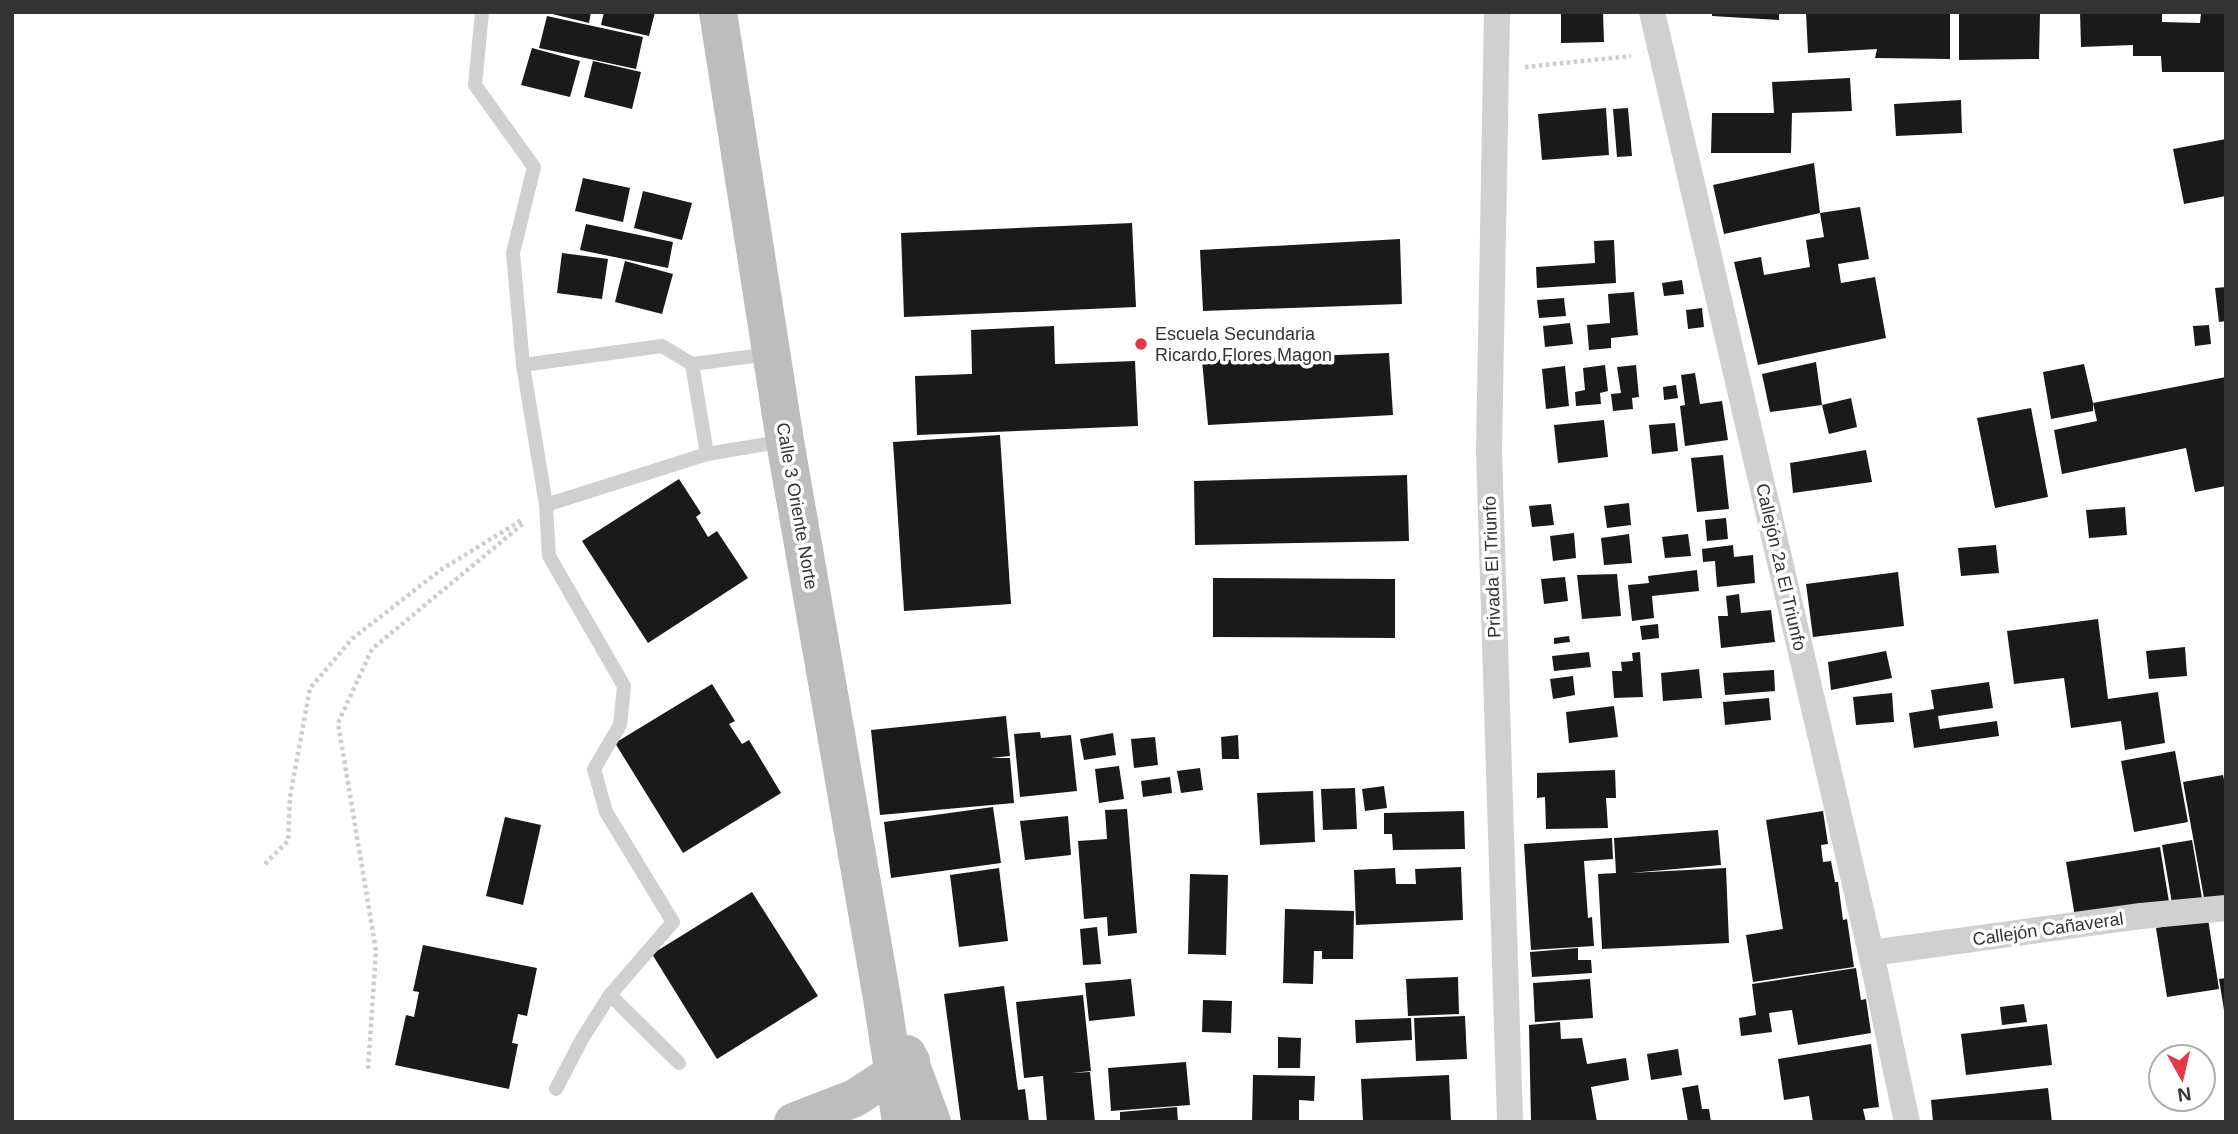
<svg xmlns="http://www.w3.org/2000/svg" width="2238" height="1134" viewBox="0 0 2238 1134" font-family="Arial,sans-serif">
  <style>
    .building { fill: #1a1a1a }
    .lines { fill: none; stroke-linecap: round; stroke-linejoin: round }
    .path { stroke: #cdcdcd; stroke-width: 4.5; stroke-dasharray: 3.5 3.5; stroke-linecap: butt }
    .lane { stroke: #d0d0d0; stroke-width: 14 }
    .street { stroke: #d0d0d0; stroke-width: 26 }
    .secondary { stroke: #bdbdbd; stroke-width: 38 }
    .poi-dot { fill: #e63946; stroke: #fff; stroke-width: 2.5 }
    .labels { text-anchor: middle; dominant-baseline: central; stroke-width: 7; stroke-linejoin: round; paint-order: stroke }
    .poi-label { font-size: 18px; fill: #333; stroke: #fff; text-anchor: start }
    .street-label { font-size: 18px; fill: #333; stroke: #fff }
  </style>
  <rect width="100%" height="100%" fill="#fff"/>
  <g class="building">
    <polygon points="544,12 591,12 589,23"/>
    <polygon points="604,12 655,12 649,36 601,25"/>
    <polygon points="1561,12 1603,12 1604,42 1561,43"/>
    <polygon points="1712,12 1779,12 1779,20 1712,16"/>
    <polygon points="1806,12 1950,12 1950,59 1875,58 1877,49 1808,53"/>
    <polygon points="1959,12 2040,12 2039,59 1959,60"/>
    <polygon points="2080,12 2162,12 2162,22 2200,23 2201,13 2226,13 2226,72 2162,72 2161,56 2133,56 2133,45 2081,47"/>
    <polygon points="547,16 643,37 636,69 539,48"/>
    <polygon points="532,48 580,61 570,97 521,85"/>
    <polygon points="593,61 641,72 632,109 584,97"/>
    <polygon points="1850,78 1852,111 1792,113 1791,153 1711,153 1712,113 1774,113 1772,82"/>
    <polygon points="1961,100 1962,133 1896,136 1894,104"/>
    <polygon points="1606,108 1609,155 1542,160 1538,114"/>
    <polygon points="1628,108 1632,156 1617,157 1613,109"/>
    <polygon points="2226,139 2226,196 2184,204 2173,149"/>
    <polygon points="1814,163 1820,213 1724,234 1713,185"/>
    <polygon points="583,178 630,188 623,222 575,211"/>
    <polygon points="643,191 692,203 682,240 634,228"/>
    <polygon points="1860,207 1869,259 1838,264 1841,283 1875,277 1886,338 1758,365 1734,262 1761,257 1764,275 1810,267 1806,240 1824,237 1820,213"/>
    <polygon points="1132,223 1136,307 904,317 901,233"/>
    <polygon points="586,224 673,242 668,268 580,250"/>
    <polygon points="1400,239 1402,304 1203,311 1200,250"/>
    <polygon points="1614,240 1616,283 1537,288 1536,267 1595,263 1594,241"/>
    <polygon points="562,253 608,259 602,299 557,293"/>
    <polygon points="625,261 673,274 662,314 615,302"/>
    <polygon points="1682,280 1684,294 1664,296 1662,283"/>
    <polygon points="2226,287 2226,321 2219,322 2215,288"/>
    <polygon points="1634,292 1638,335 1611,338 1611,348 1589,350 1587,325 1610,323 1608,294"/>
    <polygon points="1564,298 1566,316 1539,318 1537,300"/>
    <polygon points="1702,308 1704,327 1688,329 1686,310"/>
    <polygon points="1570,323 1573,344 1545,347 1543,326"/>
    <polygon points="2209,325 2211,344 2195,346 2193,326"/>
    <polygon points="1054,326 1055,364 1135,361 1138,426 917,435 915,376 972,374 971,330"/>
    <polygon points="1389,353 1393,415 1208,425 1202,360"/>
    <polygon points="1816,362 1822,405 1770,412 1762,374"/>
    <polygon points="2084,364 2093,403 2226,377 2226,486 2195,492 2186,448 2062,474 2054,430 2097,421 2093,403 2093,411 2051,419 2043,372"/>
    <polygon points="1605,365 1608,391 1600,393 1601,404 1576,406 1575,392 1585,390 1583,368"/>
    <polygon points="1636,365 1639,397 1632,398 1633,409 1613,411 1611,394 1621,393 1617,367"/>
    <polygon points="1565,366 1569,406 1546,409 1542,369"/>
    <polygon points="1695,373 1700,404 1722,401 1728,440 1685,446 1680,406 1685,405 1681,375"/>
    <polygon points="1676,385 1678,398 1664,400 1663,387"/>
    <polygon points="1851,398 1857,427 1829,434 1822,405"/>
    <polygon points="2031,408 2048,497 1995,508 1977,418"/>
    <polygon points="1604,420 1608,457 1558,463 1554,425"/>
    <polygon points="1675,423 1678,451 1652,454 1649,425"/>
    <polygon points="1000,435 1011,604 904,611 893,442"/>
    <polygon points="1866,450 1872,482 1793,493 1790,463"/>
    <polygon points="1723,455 1729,509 1697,512 1691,458"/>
    <polygon points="1407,475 1409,541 1195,545 1194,481"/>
    <polygon points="679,479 701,513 696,517 708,537 717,531 748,578 648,643 582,541"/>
    <polygon points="1629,503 1631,525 1607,528 1604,506"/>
    <polygon points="1551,504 1554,525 1532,527 1529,506"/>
    <polygon points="2125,507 2127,535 2089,538 2086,510"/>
    <polygon points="1726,518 1728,539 1707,541 1705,520"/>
    <polygon points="1574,533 1576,558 1553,561 1550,536"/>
    <polygon points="1629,534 1632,563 1604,565 1601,538"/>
    <polygon points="1688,534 1691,556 1665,558 1662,537"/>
    <polygon points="1733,545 1734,557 1753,555 1755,583 1717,587 1715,561 1703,562 1702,549"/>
    <polygon points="1996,545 1999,573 1961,576 1958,548"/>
    <polygon points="1697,570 1699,591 1652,596 1654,618 1632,621 1628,585 1649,583 1648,576"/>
    <polygon points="1898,572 1904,626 1813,637 1806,584"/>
    <polygon points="1617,574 1621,616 1582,619 1577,575"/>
    <polygon points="1565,577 1568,601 1544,604 1541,579"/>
    <polygon points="1213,578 1395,579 1395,638 1213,637"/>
    <polygon points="1739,594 1741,613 1771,610 1775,642 1721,648 1718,616 1728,616 1726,596"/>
    <polygon points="2098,619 2108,699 2158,692 2165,743 2125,750 2121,721 2071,728 2064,678 2014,684 2007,631"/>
    <polygon points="1658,624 1659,638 1642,640 1640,626"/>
    <polygon points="1569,636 1570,642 1554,644 1554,638"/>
    <polygon points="2185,647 2187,676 2149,679 2146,651"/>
    <polygon points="1886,651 1892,678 1831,690 1828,662"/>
    <polygon points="1589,652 1591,667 1554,671 1552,656"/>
    <polygon points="1640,652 1643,697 1614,698 1612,671 1622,671 1621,662 1633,661 1632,653"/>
    <polygon points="1699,669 1702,698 1663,701 1661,673"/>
    <polygon points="1774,670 1775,691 1725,695 1723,673"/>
    <polygon points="1573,676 1575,695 1553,699 1550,679"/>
    <polygon points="1989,682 1993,708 1938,716 1940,729 1997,721 1999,736 1914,748 1909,713 1934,709 1931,690"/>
    <polygon points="712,684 735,721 729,724 742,744 749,740 781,793 683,853 615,743"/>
    <polygon points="1892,693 1894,722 1856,725 1853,697"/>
    <polygon points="1769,698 1771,720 1725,725 1723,702"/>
    <polygon points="1614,706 1618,737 1569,743 1566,712"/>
    <polygon points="1006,716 1010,756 991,758 1010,758 1014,803 880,815 871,730"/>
    <polygon points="1040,732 1041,738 1071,735 1077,791 1020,797 1014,734"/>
    <polygon points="1113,733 1116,755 1084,760 1080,739"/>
    <polygon points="1238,735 1239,759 1222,759 1221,737"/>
    <polygon points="1155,737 1158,765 1134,768 1131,739"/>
    <polygon points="2175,751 2188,822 2134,832 2121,761"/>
    <polygon points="1119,766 1124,799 1099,803 1095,769"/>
    <polygon points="1200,768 1203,790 1181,793 1177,771"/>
    <polygon points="1615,770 1616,798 1606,798 1608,828 1546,829 1545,797 1537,798 1537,773"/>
    <polygon points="2223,775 2226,789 2226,905 2206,909 2183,782"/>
    <polygon points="1170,777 1172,793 1143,797 1141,781"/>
    <polygon points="1384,786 1387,808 1365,811 1362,789"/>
    <polygon points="1355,788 1357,829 1323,830 1321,789"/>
    <polygon points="1313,791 1315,842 1260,845 1257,793"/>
    <polygon points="993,807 1001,863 891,878 884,822"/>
    <polygon points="1127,809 1137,933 1108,936 1107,917 1084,919 1078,841 1107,839 1105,810"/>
    <polygon points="1464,811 1465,849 1393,850 1392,834 1384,834 1384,813"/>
    <polygon points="1823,811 1828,844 1821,845 1823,862 1831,861 1835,882 1838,882 1843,920 1847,919 1854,967 1753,982 1746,935 1783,929 1766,820"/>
    <polygon points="1068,816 1071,855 1025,860 1020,821"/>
    <polygon points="505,817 541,825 523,905 486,896"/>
    <polygon points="1718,830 1721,865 1630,873 1726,868 1729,943 1602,949 1598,874 1616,873 1614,838"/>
    <polygon points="1612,838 1613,859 1584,861 1588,918 1592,917 1594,946 1531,950 1524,844"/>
    <polygon points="2192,840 2203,904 2173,909 2162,845"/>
    <polygon points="2160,847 2169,902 2075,917 2066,862"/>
    <polygon points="1461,867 1463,920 1356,925 1354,870 1395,868 1396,884 1416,884 1415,869"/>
    <polygon points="999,868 1008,941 959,947 950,875"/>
    <polygon points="1190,874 1228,875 1226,955 1188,954"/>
    <polygon points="752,892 818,996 717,1059 652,954"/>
    <polygon points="1285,909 1354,911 1353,959 1322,959 1322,951 1314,951 1313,984 1283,983"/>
    <polygon points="2208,919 2219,989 2167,997 2156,928"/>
    <polygon points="1097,927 1101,964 1083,965 1080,929"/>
    <polygon points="423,945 537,968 527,1016 518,1014 512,1043 518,1044 509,1089 395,1065 406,1015 414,1017 419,992 413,991"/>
    <polygon points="1578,948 1578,960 1591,960 1592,973 1532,977 1530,952"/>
    <polygon points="1856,968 1861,1000 1866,999 1871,1033 1798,1045 1792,1010 1769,1013 1772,1032 1741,1036 1739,1018 1756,1015 1752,984"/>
    <polygon points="1458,977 1459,1014 1408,1016 1406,979"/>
    <polygon points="2226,978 2226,1010 2224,1010 2219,979"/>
    <polygon points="1131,979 1135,1016 1089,1021 1085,983"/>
    <polygon points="1590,979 1593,1018 1535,1022 1533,983"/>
    <polygon points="1004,986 1018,1090 1025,1089 1029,1122 961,1122 944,994"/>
    <polygon points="1083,995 1091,1071 1071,1073 1090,1072 1095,1122 1047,1122 1043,1076 1024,1078 1016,1002"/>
    <polygon points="1203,1000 1232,1001 1231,1033 1202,1032"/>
    <polygon points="2024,1004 2027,1022 2002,1025 2000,1007"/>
    <polygon points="1465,1016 1467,1059 1416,1061 1414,1018"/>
    <polygon points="1411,1018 1412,1040 1356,1043 1355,1020"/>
    <polygon points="1560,1022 1561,1039 1582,1038 1587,1064 1626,1058 1629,1080 1591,1087 1597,1122 1531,1122 1529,1025"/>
    <polygon points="2047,1024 2052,1065 1966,1075 1961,1034"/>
    <polygon points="1278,1037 1301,1038 1300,1068 1278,1068"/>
    <polygon points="1871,1044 1879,1107 1863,1109 1866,1122 1813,1122 1809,1096 1784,1100 1778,1059"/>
    <polygon points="1678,1049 1682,1075 1651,1080 1647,1054"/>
    <polygon points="1186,1062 1190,1105 1111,1111 1108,1068"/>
    <polygon points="1253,1075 1315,1076 1314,1101 1299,1100 1299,1122 1252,1122"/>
    <polygon points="1449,1075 1451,1121 1363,1122 1361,1079"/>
    <polygon points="1698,1085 1702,1109 1709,1109 1711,1122 1688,1122 1682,1088"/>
    <polygon points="2048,1088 2052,1122 1933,1122 1931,1100"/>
    <polygon points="1177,1107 1178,1122 1120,1122 1120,1112"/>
  </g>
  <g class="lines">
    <g class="path">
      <polyline points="1525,67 1631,56"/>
      <polyline points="265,864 288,841 290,797 310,688 353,638 442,569 522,520"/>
      <polyline points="368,1069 376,951 338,723 372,649 524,523"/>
    </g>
    <g class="lane">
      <polyline points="482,12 475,85 534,167 513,253 523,365 546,505 549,556 624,686 620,725 594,769 606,812 673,922 610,995 582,1039 556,1089"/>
      <polyline points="692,364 707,454"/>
      <polyline points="523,365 662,346 692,364 770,354"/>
      <polyline points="546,505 707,454 785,441"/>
      <polyline points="610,995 679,1063"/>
    </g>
    <g class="street">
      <polyline points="1497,12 1489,451 1510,1122"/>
      <polyline points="1652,12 1871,953 1907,1122"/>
      <polyline points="1871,953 2141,916 2226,908"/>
    </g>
    <g class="secondary">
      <polyline points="718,12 785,441 882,998 901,1122"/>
      <polyline points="907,1054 932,1122"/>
      <polyline points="793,1122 855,1098 911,1061"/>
    </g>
  </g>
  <circle class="poi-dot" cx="1141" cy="344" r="7"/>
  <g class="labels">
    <g class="poi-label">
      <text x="1155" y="334">Escuela Secundaria<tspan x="1155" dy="21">Ricardo Flores Magon</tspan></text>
    </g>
    <g class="street-label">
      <text transform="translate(797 506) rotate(80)">Calle 3 Oriente Norte</text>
      <text transform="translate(1492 567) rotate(-92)">Privada El Triunfo</text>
      <text transform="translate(1781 567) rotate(77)">Callejón 2a El Triunfo</text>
      <text transform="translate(2048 929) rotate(-8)">Callejón Cañaveral</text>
    </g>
  </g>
  <rect width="2238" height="1134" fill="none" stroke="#333333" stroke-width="28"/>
  <g transform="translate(2182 1078) rotate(172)"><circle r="33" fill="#ffffff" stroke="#adadad" stroke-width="2"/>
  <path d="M0-5L12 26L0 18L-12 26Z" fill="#e63946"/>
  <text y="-10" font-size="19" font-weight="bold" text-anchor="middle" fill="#333333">N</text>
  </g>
</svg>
